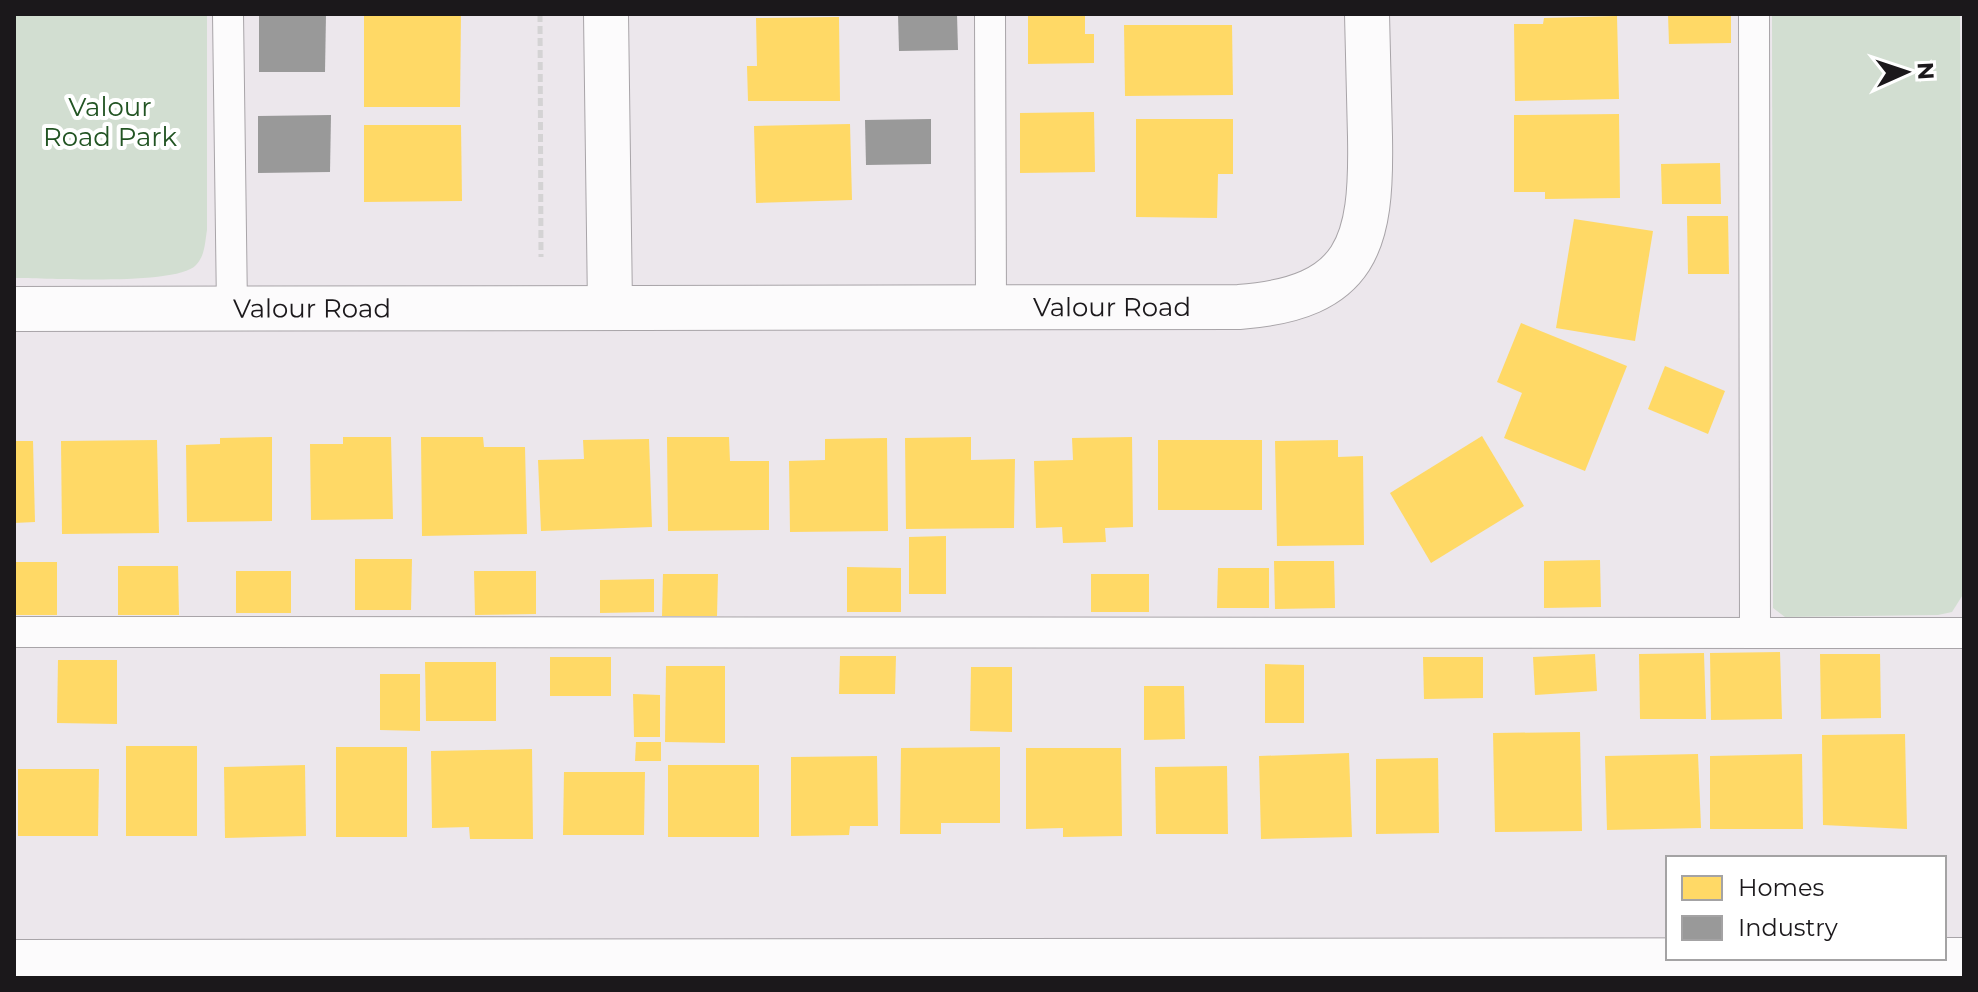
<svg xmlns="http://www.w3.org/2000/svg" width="1978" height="992" viewBox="0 0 1978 992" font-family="Montserrat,sans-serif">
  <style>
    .green { fill: #d2ded1 }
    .homes { fill: #ffd966 }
    .industry { fill: #999 }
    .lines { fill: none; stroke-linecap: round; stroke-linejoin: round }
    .lane-casing { stroke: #a8a4a8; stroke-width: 32 }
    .street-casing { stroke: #a8a4a8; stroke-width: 46 }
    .path { stroke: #d4d3d4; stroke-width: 5; stroke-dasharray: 8 4; stroke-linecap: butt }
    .lane { stroke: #fcfbfc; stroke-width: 30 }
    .street { stroke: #fcfbfc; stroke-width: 44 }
    .labels { text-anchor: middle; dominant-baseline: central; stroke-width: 8; stroke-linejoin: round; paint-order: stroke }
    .park-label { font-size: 26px; fill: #225423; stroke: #fff }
    .street-label { font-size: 26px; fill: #1b181b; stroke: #fff }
  </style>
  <rect width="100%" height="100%" fill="#ece7ec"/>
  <g class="green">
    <path d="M14,14h193v216c-2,12 -2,26 -11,35 -19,21 -149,13 -182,13z"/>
    <polygon points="1772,14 1960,14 1964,593 1952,612 1938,615 1785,617 1773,608"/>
  </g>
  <g class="homes">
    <polygon points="364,14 461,14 460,107 364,107"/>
    <polygon points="1028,14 1085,14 1085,34 1094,34 1094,63 1028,64"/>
    <polygon points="1668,14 1731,14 1731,43 1669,44"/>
    <polygon points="1617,16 1619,99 1515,101 1514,24 1543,24 1544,18"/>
    <polygon points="839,17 840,101 748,101 747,66 757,66 756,18"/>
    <polygon points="1124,25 1232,25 1233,95 1125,96"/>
    <polygon points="1094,112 1095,172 1020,173 1020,113"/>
    <polygon points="1619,114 1620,198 1545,199 1545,192 1514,192 1514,115"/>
    <polygon points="1136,119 1233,119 1233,174 1218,174 1217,218 1136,217"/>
    <polygon points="850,124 852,200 756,203 754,126"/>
    <polygon points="364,125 461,125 462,201 364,202"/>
    <polygon points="1720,163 1721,204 1662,204 1661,164"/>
    <polygon points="1687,216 1728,216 1729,274 1688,274"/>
    <polygon points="1574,219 1653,231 1635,341 1556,328"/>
    <polygon points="1521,323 1627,366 1585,471 1504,438 1522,393 1497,382"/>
    <polygon points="1665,366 1725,391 1708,434 1648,409"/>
    <polygon points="1482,436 1524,506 1431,563 1390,493"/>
    <polygon points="272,437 272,521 187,522 186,445 220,444 220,438"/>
    <polygon points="343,437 391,437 393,519 311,520 310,444 343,444"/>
    <polygon points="421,437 483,437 484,447 525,447 527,534 422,536"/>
    <polygon points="667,437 729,437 730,461 769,461 769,530 668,531"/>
    <polygon points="971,437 971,460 1015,459 1014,528 906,529 905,438"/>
    <polygon points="1132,437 1133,527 1105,528 1106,542 1063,543 1062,527 1036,528 1034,461 1073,460 1072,438"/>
    <polygon points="887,438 888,531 790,532 789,461 825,460 825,439"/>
    <polygon points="649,439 652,527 541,531 538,460 584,459 583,440"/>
    <polygon points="157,440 159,533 62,534 61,441"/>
    <rect x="1158" y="440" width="104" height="70"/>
    <polygon points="1338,440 1338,457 1363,456 1364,545 1277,546 1275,441"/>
    <polygon points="14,441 33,441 35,522 14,523"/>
    <polygon points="946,536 946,594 909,594 909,537"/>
    <polygon points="355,559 412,559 411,610 355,610"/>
    <polygon points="1600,560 1601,607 1544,608 1544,561"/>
    <polygon points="1274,561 1334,561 1335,608 1275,609"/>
    <rect x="14" y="562" width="43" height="53"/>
    <polygon points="118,566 178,566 179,615 118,615"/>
    <polygon points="847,567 901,568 901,612 847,612"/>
    <polygon points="1218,568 1269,568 1269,608 1217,608"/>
    <rect x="236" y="571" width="55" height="42"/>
    <polygon points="474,571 536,571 536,614 475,615"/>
    <polygon points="663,574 718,574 717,616 662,616"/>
    <rect x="1091" y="574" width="58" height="38"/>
    <polygon points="654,579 654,612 600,613 600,580"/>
    <polygon points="1780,652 1782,719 1711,720 1710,653"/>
    <polygon points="1704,653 1706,719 1640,719 1639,654"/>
    <polygon points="1595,654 1597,691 1535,695 1533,657"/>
    <polygon points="1820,654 1880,654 1881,718 1821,719"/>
    <polygon points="840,656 896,656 895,694 839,694"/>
    <rect x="550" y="657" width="61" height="39"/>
    <polygon points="1423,657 1483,657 1483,698 1424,699"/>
    <polygon points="58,660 117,660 117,724 57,723"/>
    <polygon points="425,662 496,662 496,721 426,721"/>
    <polygon points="1265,664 1304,665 1304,723 1265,723"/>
    <polygon points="666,666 725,666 725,743 665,742"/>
    <polygon points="971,667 1012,667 1012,732 970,731"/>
    <polygon points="380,674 420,674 420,731 380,730"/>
    <polygon points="1144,686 1184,686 1185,739 1144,740"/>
    <polygon points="633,694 660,695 660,737 634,737"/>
    <polygon points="1580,732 1582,831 1495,832 1493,733"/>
    <polygon points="1905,734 1907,829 1823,825 1822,735"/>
    <polygon points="636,742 661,742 661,761 635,761"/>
    <rect x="126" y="746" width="71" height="90"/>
    <rect x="336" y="747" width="71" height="90"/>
    <polygon points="1000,747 1000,823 941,823 941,834 900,834 901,748"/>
    <polygon points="1026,748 1121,748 1122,836 1063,837 1063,828 1026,829"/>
    <polygon points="532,749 533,839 470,839 469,827 432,828 431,751"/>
    <polygon points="1349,753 1352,837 1261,839 1259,756"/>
    <polygon points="1698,754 1701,828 1607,830 1605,756"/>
    <polygon points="1802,754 1803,829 1710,829 1710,756"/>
    <polygon points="877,756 878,826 850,826 849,835 791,836 791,757"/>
    <polygon points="1438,758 1439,833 1376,834 1376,759"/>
    <polygon points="305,765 306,836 225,838 224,767"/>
    <rect x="668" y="765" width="91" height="72"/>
    <polygon points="1227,766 1228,834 1156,834 1155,767"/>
    <polygon points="18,769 99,769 98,836 18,836"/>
    <polygon points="564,772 645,772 644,835 563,835"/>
  </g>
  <g class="industry">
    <polygon points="259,14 326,14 325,72 259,72"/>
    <polygon points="898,14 957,14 958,50 899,51"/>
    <polygon points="331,115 330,172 258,173 258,116"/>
    <polygon points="931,119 931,164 866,165 865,120"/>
  </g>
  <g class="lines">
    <g class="lane-casing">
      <g id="lane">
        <polyline points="228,14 232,308"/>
        <polyline points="990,14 991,306"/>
        <polyline points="1754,14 1755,633"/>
        <polyline points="14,632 1964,633"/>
      </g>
    </g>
    <g class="street-casing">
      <g id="street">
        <polyline points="606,14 610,306"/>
        <path id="s1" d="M14,309l1225,-2c120,-9 133,-64 131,-170 -1,-41 -2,-82 -3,-123"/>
        <polyline points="14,962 1964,960"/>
      </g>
    </g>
    <polyline class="path" points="540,14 541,257"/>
    <use href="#lane" class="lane"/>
    <use href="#street" class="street"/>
  </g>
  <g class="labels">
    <g class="park-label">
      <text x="110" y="107">Valour<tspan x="110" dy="30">Road Park</tspan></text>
    </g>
    <g class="street-label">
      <text stroke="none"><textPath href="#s1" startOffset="1098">Valour Road</textPath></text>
      <text stroke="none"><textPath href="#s1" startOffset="298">Valour Road</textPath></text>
    </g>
  </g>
  <rect width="1978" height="992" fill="none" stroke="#1b181b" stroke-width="32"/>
  <rect x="1666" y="856" width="280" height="104" fill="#ffffff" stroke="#a4a3a4" stroke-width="2"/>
  <rect x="1682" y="876" width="40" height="24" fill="#ffd966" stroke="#a4a3a4" stroke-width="2"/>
  <text x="1738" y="896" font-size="24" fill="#1b181b">Homes</text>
  <rect x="1682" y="916" width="40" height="24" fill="#999999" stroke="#a4a3a4" stroke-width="2"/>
  <text x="1738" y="936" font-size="24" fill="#1b181b">Industry</text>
  <g transform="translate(1906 72) rotate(87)" stroke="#ffffff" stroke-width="6" paint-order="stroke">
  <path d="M0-6L14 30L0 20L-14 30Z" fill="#1b181b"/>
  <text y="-12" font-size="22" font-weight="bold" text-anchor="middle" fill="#1b181b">N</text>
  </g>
</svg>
